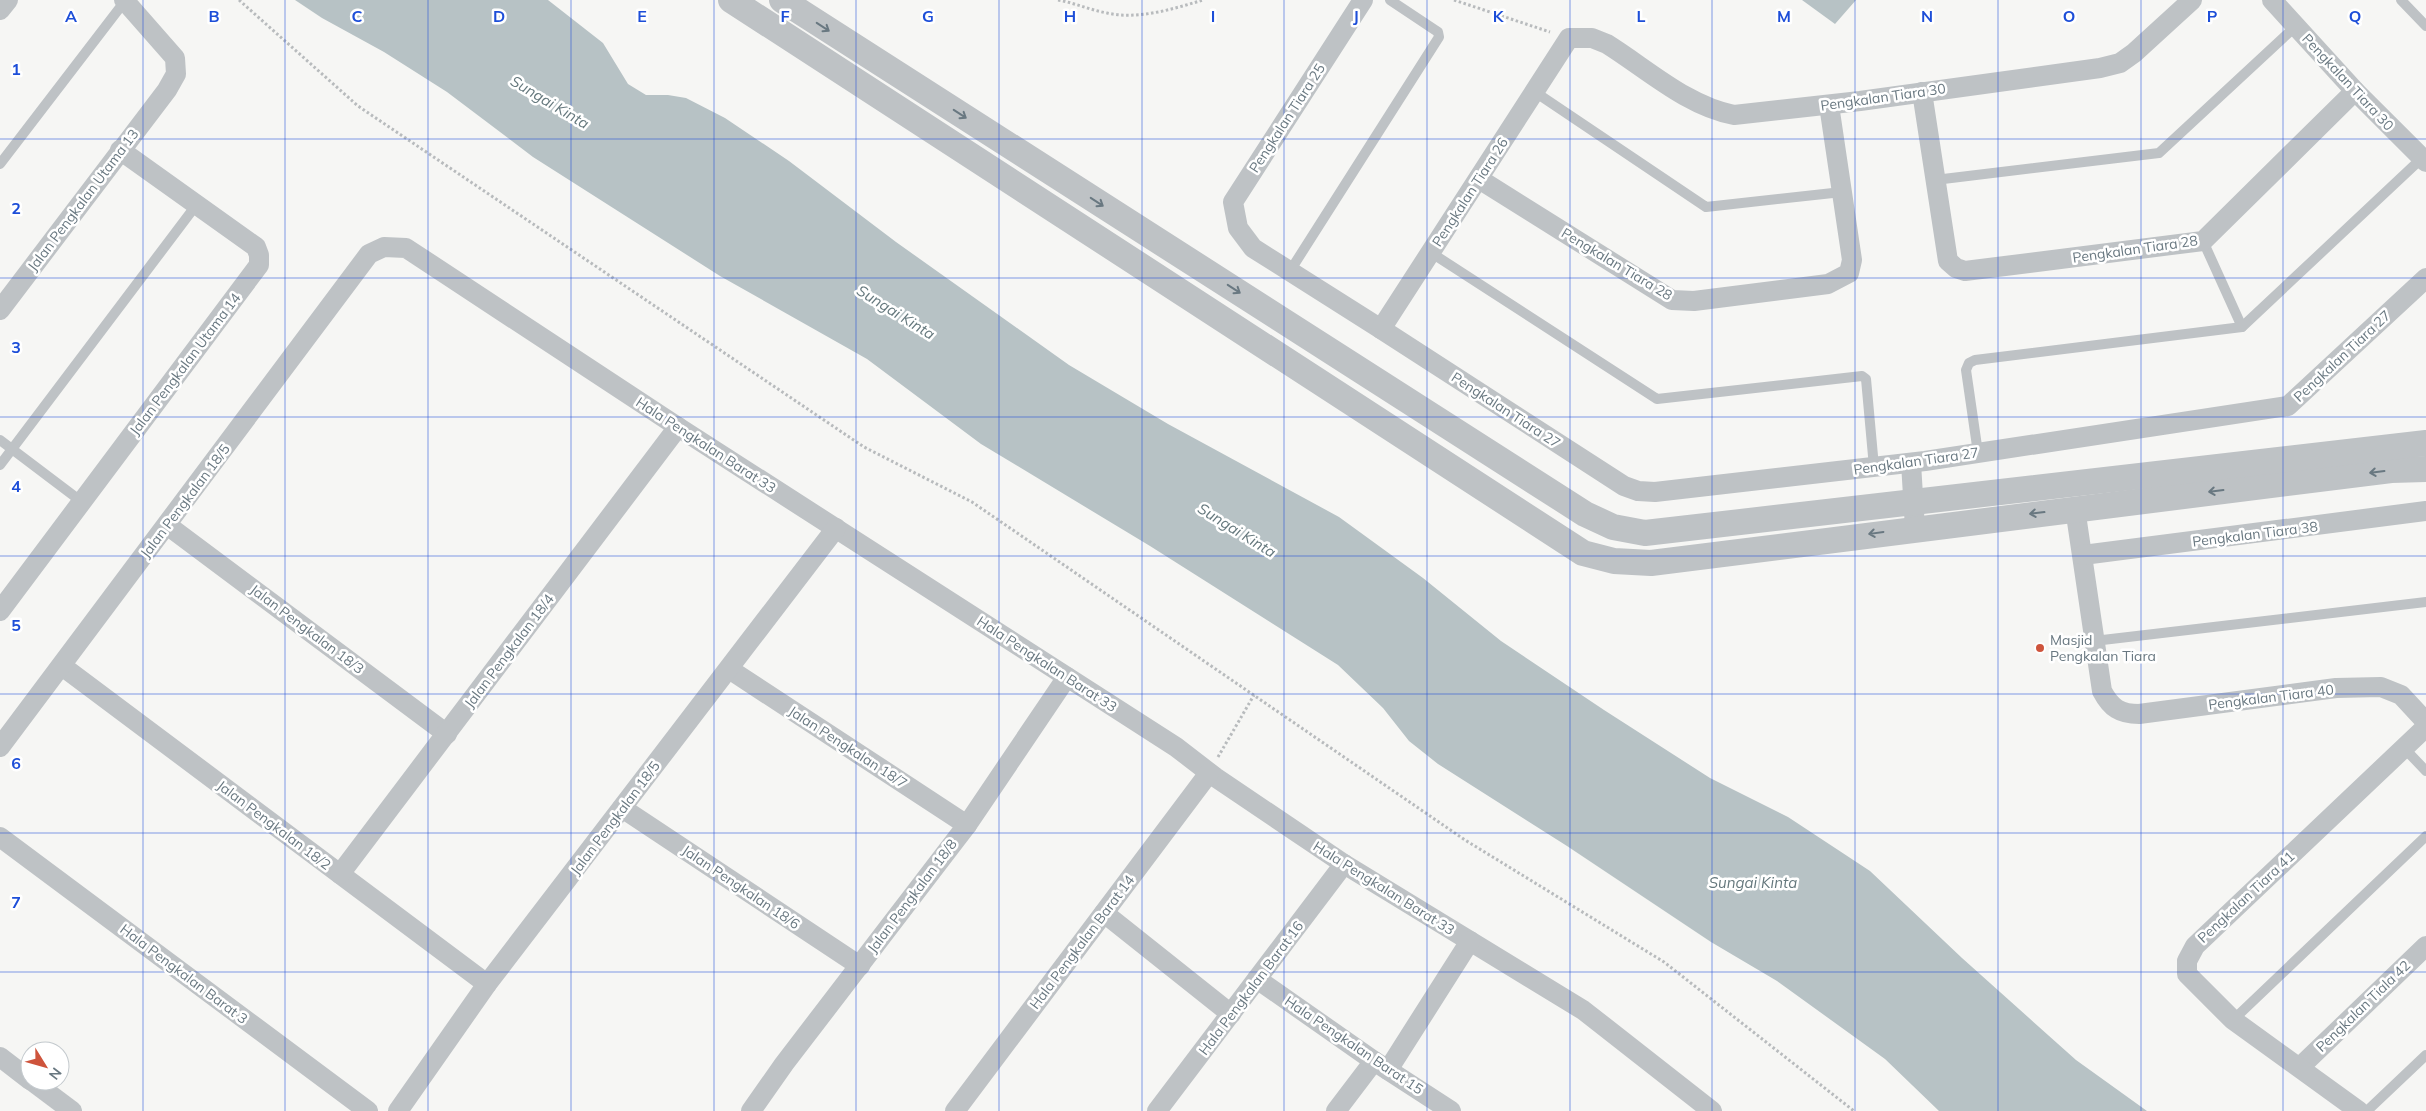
<svg xmlns="http://www.w3.org/2000/svg" width="2426" height="1111" viewBox="0 0 2426 1111" font-family="Mulish,sans-serif">
  <style>
    .water { fill: #b7c2c5 }
    .lines { fill: none; stroke-linecap: round; stroke-linejoin: round }
    .path { stroke: #b8bbbd; stroke-width: 3; stroke-dasharray: 2.5 2.5; stroke-linecap: butt }
    .service { stroke: #bec2c5; stroke-width: 10 }
    .minor { stroke: #bec2c5; stroke-width: 20 }
    .tertiary { stroke: #bec2c5; stroke-width: 26 }
    .oneway { stroke: #697881 }
    .grid { fill: none; stroke: #1d4ed8; stroke-width: 1; stroke-opacity: 0.55 }
    .poi-dot { fill: #ce543c; stroke: #fff; stroke-width: 2 }
    .labels { text-anchor: middle; dominant-baseline: central; stroke-width: 5; stroke-linejoin: round; paint-order: stroke }
    .street-label { font-size: 14px; fill: #697881; stroke: #fff }
    .poi-label { font-size: 14px; fill: #697881; stroke: #fff; text-anchor: start }
    .water-label { font-size: 15px; font-style: italic; fill: #65787d; stroke: #fff }
    .grid-label { font-size: 16px; text-anchor: middle; font-weight: bold; fill: #1d4ed8; stroke: #fff; stroke-width: 5; stroke-linejoin: round; paint-order: stroke }
  </style>
  <rect width="100%" height="100%" fill="#f6f6f4"/>
  <g class="water">
    <polygon points="295,0 548,0 603,43 628,84 646,95 668,95 686,98 725,118 789,161 896,242 1069,365 1168,424 1339,517 1423,578 1501,641 1604,710 1710,778 1788,817 1870,871 1962,958 2076,1060 2147,1111 1939,1111 1885,1059 1777,981 1711,942 1567,846 1438,764 1409,741 1383,708 1338,665 1150,546 981,444 867,359 720,276 533,157 447,92 384,52 322,18"/>
    <polygon points="1802,0 1856,0 1835,24"/>
  </g>
  <g class="lines">
    <g class="path">
      <polyline points="239,0 358,106 864,447 972,502 1465,840 1664,962 1854,1111"/>
      <path d="M1058,0c17,3 32,10 49,13 31,7 66,-4 96,-13"/>
      <polyline points="1454,0 1550,32"/>
      <polyline points="1218,757 1254,695"/>
    </g>
    <g class="service">
      <polyline points="2401,0 2426,26"/>
      <polyline points="1535,92 1706,207 1842,192"/>
      <polyline points="0,164 125,1"/>
      <polyline points="1935,180 2159,153 2296,26"/>
      <polyline points="2203,241 2242,327"/>
      <polyline points="1430,252 1657,399 1862,376 1866,379 1874,467"/>
      <polyline points="1290,271 1439,37 1438,32 1390,0"/>
      <polyline points="0,440 82,502"/>
      <polyline points="1978,453 1966,370 1969,363 1975,360 2242,327 2422,158"/>
      <polyline points="0,465 197,204"/>
      <polyline points="2094,641 2426,602"/>
      <polyline points="2404,748 2426,771"/>
      <polyline points="2233,1020 2426,836"/>
      <polyline points="2367,1111 2426,1055"/>
    </g>
    <g class="minor">
      <polyline points="1363,0 1233,202 1238,228 1253,248 1381,329"/>
      <path d="M2192,0l-58,53 -14,10 -20,5 -240,33 -126,14c-47,-9 -87,-46 -127,-71l-15,-6h-23l-188,291 243,157 14,5 17,1 270,-31 363,-55 138,-128"/>
      <polyline points="2272,0 2355,91 2426,162"/>
      <polyline points="0,10 8,0"/>
      <polyline points="1922,92 1948,261 1956,268 1965,271 2203,241 2355,91"/>
      <polyline points="1479,179 1672,300 1694,301 1828,284 1849,273 1852,260 1829,105"/>
      <polyline points="0,310 167,90 176,74 175,58 124,0"/>
      <polyline points="1911,463 1915,528"/>
      <path d="M2075,508l27,183c9,17 18,23 37,23l197,-26 45,-1 20,8 25,27"/>
      <polyline points="167,525 447,734"/>
      <polyline points="2083,555 2426,511"/>
      <polyline points="0,611 259,265 259,255 256,247 120,150"/>
      <polyline points="62,666 487,984"/>
      <polyline points="729,669 967,825"/>
      <polyline points="0,747 369,254 384,247 406,248 678,427 1176,747 1215,777 1344,864 1583,1010 1712,1111"/>
      <polyline points="622,808 860,966"/>
      <polyline points="0,837 368,1111"/>
      <polyline points="340,874 678,427"/>
      <polyline points="1104,913 1231,1014"/>
      <polyline points="1257,979 1374,1061 1451,1111"/>
      <polyline points="0,1057 30,1080"/>
      <polyline points="2300,1067 2426,946"/>
      <polyline points="1388,1070 1470,941"/>
      <polyline points="32,1081 72,1111"/>
      <polyline points="398,1111 487,984 836,528"/>
      <polyline points="751,1111 784,1064 967,825 1067,677"/>
      <polyline points="955,1111 1209,773"/>
      <polyline points="1157,1111 1344,864"/>
      <polyline points="1336,1111 1374,1061"/>
      <polyline points="2359,1111 2233,1020 2187,974 2187,961 2195,946 2426,727"/>
    </g>
    <g class="tertiary">
      <polyline points="731,0 1583,553 1614,561 1651,563 2391,470 2426,469"/>
      <polyline points="782,0 1585,514 1613,527 1645,533 2426,443"/>
    </g>
  </g>
  <defs><path id="oneway-shaft" d="M-6 0H5M1.5-3L5.5 0L1.5 3" fill="none" stroke-width="1.6" stroke-linecap="round" stroke-linejoin="round" transform="scale(1.25)"/></defs>
  <g class="oneway">
    <use href="#oneway-shaft" transform="translate(823 27) rotate(33)"/>
    <use href="#oneway-shaft" transform="translate(960 114) rotate(33)"/>
    <use href="#oneway-shaft" transform="translate(1097 202) rotate(33)"/>
    <use href="#oneway-shaft" transform="translate(1234 289) rotate(33)"/>
    <use href="#oneway-shaft" transform="translate(2377 472) rotate(173)"/>
    <use href="#oneway-shaft" transform="translate(2216 491) rotate(173)"/>
    <use href="#oneway-shaft" transform="translate(2037 513) rotate(173)"/>
    <use href="#oneway-shaft" transform="translate(1876 533) rotate(172)"/>
  </g>
  <path class="grid" d="M143,0v1111M285,0v1111M428,0v1111M571,0v1111M714,0v1111M856,0v1111M999,0v1111M1142,0v1111M1284,0v1111M1427,0v1111M1570,0v1111M1712,0v1111M1855,0v1111M1998,0v1111M2141,0v1111M2283,0v1111M0,139h2426M0,278h2426M0,417h2426M0,556h2426M0,694h2426M0,833h2426M0,972h2426"/>
  <circle class="poi-dot" cx="2040" cy="648" r="5"/>
  <g class="labels">
    <g class="street-label">
      <text transform="translate(2348 82) rotate(47)">Pengkalan Tiara 30</text>
      <text transform="translate(1883 97) rotate(-8)">Pengkalan Tiara 30</text>
      <text transform="translate(1287 118) rotate(-57)">Pengkalan Tiara 25</text>
      <text transform="translate(1470 192) rotate(-57)">Pengkalan Tiara 26</text>
      <text transform="translate(83 200) rotate(-53)">Jalan Pengkalan Utama 13</text>
      <text transform="translate(2135 249) rotate(-8)">Pengkalan Tiara 28</text>
      <text transform="translate(1617 264) rotate(31)">Pengkalan Tiara 28</text>
      <text transform="translate(2342 356) rotate(-43)">Pengkalan Tiara 27</text>
      <text transform="translate(185 364) rotate(-53)">Jalan Pengkalan Utama 14</text>
      <text transform="translate(1506 410) rotate(33)">Pengkalan Tiara 27</text>
      <text transform="translate(706 445) rotate(33)">Hala Pengkalan Barat 33</text>
      <text transform="translate(1916 461) rotate(-8)">Pengkalan Tiara 27</text>
      <text transform="translate(185 501) rotate(-53)">Jalan Pengkalan 18/5</text>
      <text transform="translate(2255 534) rotate(-7)">Pengkalan Tiara 38</text>
      <text transform="translate(307 629) rotate(37)">Jalan Pengkalan 18/3</text>
      <text transform="translate(509 651) rotate(-53)">Jalan Pengkalan 18/4</text>
      <text transform="translate(1047 664) rotate(33)">Hala Pengkalan Barat 33</text>
      <text transform="translate(2271 697) rotate(-7)">Pengkalan Tiara 40</text>
      <text transform="translate(848 747) rotate(33)">Jalan Pengkalan 18/7</text>
      <text transform="translate(615 818) rotate(-53)">Jalan Pengkalan 18/5</text>
      <text transform="translate(274 825) rotate(37)">Jalan Pengkalan 18/2</text>
      <text transform="translate(741 887) rotate(34)">Jalan Pengkalan 18/6</text>
      <text transform="translate(1384 888) rotate(32)">Hala Pengkalan Barat 33</text>
      <text transform="translate(912 896) rotate(-53)">Jalan Pengkalan 18/8</text>
      <text transform="translate(2246 897) rotate(-43)">Pengkalan Tiara 41</text>
      <text transform="translate(1082 942) rotate(-53)">Hala Pengkalan Barat 14</text>
      <text transform="translate(184 974) rotate(37)">Hala Pengkalan Barat 3</text>
      <text transform="translate(1251 988) rotate(-53)">Hala Pengkalan Barat 16</text>
      <text transform="translate(2363 1006) rotate(-44)">Pengkalan Tiala 42</text>
      <text transform="translate(1354 1045) rotate(34)">Hala Pengkalan Barat 15</text>
    </g>
    <g class="poi-label">
      <text x="2050" y="640">Masjid<tspan x="2050" dy="16">Pengkalan Tiara</tspan></text>
    </g>
    <g class="water-label">
      <text transform="translate(550 102) rotate(31)">Sungai Kinta</text>
      <text transform="translate(896 312) rotate(32)">Sungai Kinta</text>
      <text transform="translate(1237 530) rotate(32)">Sungai Kinta</text>
      <text x="1753" y="882">Sungai Kinta</text>
    </g>
  </g>
  <g class="grid-label">
    <text x="71" y="22">A</text>
    <text x="214" y="22">B</text>
    <text x="357" y="22">C</text>
    <text x="499" y="22">D</text>
    <text x="642" y="22">E</text>
    <text x="785" y="22">F</text>
    <text x="928" y="22">G</text>
    <text x="1070" y="22">H</text>
    <text x="1213" y="22">I</text>
    <text x="1356" y="22">J</text>
    <text x="1498" y="22">K</text>
    <text x="1641" y="22">L</text>
    <text x="1784" y="22">M</text>
    <text x="1927" y="22">N</text>
    <text x="2069" y="22">O</text>
    <text x="2212" y="22">P</text>
    <text x="2355" y="22">Q</text>
    <text x="16" y="75">1</text>
    <text x="16" y="214">2</text>
    <text x="16" y="353">3</text>
    <text x="16" y="492">4</text>
    <text x="16" y="631">5</text>
    <text x="16" y="769">6</text>
    <text x="16" y="908">7</text>
  </g>
  <g transform="translate(45 1066) rotate(127)"><circle r="24" fill="#ffffff" stroke="#c3c9cd"/>
  <path d="M0-4L9 19L0 12L-9 19Z" fill="#ce543c"/>
  <text y="-8" font-size="14" font-weight="bold" text-anchor="middle" fill="#697881">N</text>
  </g>
</svg>
